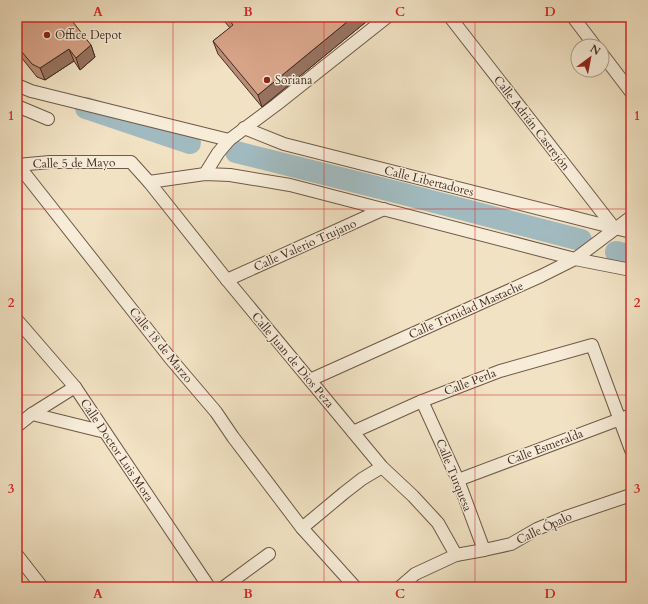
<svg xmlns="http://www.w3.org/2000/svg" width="648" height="604" viewBox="0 0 648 604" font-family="Cardo,serif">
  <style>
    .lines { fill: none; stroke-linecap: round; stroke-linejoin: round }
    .river { stroke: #a1babf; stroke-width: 22 }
    .minor-casing { stroke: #6e594a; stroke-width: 14 }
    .minor { stroke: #f6ecd8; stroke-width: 12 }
    .wall { fill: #ba8d76; stroke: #432b21 }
    .shaded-wall { fill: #977360; stroke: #432b21 }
    .building { fill: #d8a489; stroke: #432b21 }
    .grid { fill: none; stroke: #d62828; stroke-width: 1; stroke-opacity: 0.55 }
    .poi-dot { fill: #8f2418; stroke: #f6ecd8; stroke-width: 1.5 }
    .labels { text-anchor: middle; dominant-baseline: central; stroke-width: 3; stroke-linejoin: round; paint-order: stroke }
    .poi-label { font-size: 12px; fill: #432b21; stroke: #f6ecd8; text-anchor: start }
    .street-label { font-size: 12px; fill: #432b21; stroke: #f6ecd8 }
    .neatline { fill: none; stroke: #d62828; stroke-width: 1.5 }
    .grid-label { font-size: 13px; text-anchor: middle; font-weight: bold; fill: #d62828 }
  </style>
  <rect width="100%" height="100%" fill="#f1e2c3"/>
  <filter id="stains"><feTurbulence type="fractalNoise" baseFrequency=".005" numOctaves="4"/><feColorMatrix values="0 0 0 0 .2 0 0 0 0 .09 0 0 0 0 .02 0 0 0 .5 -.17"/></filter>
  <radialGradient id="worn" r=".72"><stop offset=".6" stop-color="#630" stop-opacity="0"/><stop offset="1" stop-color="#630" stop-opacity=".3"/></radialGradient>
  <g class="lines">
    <g class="river">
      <polyline points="86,108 190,143"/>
      <polyline points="236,152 400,193 581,240"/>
      <polyline points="616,252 631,256"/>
    </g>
    <g class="minor-casing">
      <g id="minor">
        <polyline points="450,17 615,229"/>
        <polyline points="573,17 595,46"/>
        <polyline points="602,54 631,92"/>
        <polyline points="17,85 31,91 229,140"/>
        <polyline points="17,106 48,119"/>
        <polyline points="244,128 284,144 631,232"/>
        <polyline points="17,165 50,162 131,162 149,182 227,280 382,467 413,496 438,523 456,555"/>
        <polyline points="18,165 170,358 216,412 233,437 302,528 355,587"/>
        <polyline points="205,174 218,153 229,140 276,105 387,17"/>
        <polyline points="149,182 205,174 230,175 290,185 575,259 631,270"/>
        <polyline points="227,280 384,209"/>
        <polyline points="17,320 75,387 209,587"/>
        <polyline points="310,380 541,276 575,259 631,217"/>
        <polyline points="422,401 458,480 484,550"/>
        <polyline points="32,414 75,387"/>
        <polyline points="17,426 32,414 105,432"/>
        <polyline points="353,432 422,401 500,371 592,345 631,450"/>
        <polyline points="458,480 631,415"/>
        <polyline points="302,528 344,493 362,479 382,467"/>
        <polyline points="17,555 42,587"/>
        <polyline points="224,587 269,554"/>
        <polyline points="400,587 415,574 456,555 484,550 511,544 537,529 566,517 631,495"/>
      </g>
    </g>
    <use href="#minor" class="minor"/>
  </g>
  <g class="wall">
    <polygon points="17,17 91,45 95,57 80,70 74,61 45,80 37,77 17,52"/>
    <polygon points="223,17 372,17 262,107 218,54 213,41 230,28 225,22"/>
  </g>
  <g class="shaded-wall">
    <polygon points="353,17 372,17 262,107 258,95"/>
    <polygon points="91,45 95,57 80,70 76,58"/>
    <polygon points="69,49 74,61 45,80 40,68"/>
  </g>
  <g class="building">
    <polygon points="17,17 69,17 91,45 76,58 69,49 40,68 32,64 17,46"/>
    <polygon points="227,17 353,17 258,95 213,41 233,25"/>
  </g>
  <path class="grid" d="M173,17v570M324,17v570M475,17v570M17,209h614M17,395h614"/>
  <g class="poi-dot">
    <circle cx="47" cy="35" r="4"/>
    <circle cx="267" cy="80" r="4"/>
  </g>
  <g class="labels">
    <g class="poi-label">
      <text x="55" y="35">Office Depot</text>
      <text x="275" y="80">Soriana</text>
    </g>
    <g class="street-label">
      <text transform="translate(532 123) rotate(52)">Calle Adrián Castrejón</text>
      <text transform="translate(74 163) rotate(-1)">Calle 5 de Mayo</text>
      <text transform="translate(429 181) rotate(14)">Calle Libertadores</text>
      <text transform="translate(305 245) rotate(-24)">Calle Valerio Trujano</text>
      <text transform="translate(466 310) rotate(-24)">Calle Trinidad Mastache</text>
      <text transform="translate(161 345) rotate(51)">Calle 18 de Marzo</text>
      <text transform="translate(293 360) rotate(50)">Calle Juan de Dios Peza</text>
      <text transform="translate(470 382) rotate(-21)">Calle Perla</text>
      <text transform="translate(545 447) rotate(-21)">Calle Esmeralda</text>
      <text transform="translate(117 450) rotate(56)">Calle Doctor Luis Mora</text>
      <text transform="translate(454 475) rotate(68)">Calle Turquesa</text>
      <text transform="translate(544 528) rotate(-25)">Calle Ópalo</text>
    </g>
  </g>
  <rect width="648" height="604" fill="none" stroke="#f1e2c3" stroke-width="44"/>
  <g transform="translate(590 58) rotate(32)"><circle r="19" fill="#f6ecd8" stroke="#ae9f8f"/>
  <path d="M0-3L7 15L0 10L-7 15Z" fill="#8f2418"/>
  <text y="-6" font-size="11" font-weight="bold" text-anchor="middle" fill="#432b21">N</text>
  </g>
  <rect x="22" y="22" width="604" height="560" class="neatline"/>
  <g class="grid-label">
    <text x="98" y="16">A</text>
    <text x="248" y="16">B</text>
    <text x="400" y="16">C</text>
    <text x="550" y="16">D</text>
    <text x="11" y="120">1</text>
    <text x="637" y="120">1</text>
    <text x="11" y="307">2</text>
    <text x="637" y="307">2</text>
    <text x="11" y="493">3</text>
    <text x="637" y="493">3</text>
    <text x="98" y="598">A</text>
    <text x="248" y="598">B</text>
    <text x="400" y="598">C</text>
    <text x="550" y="598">D</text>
  </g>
  <rect width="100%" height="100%" filter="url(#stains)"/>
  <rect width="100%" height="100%" fill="url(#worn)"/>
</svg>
